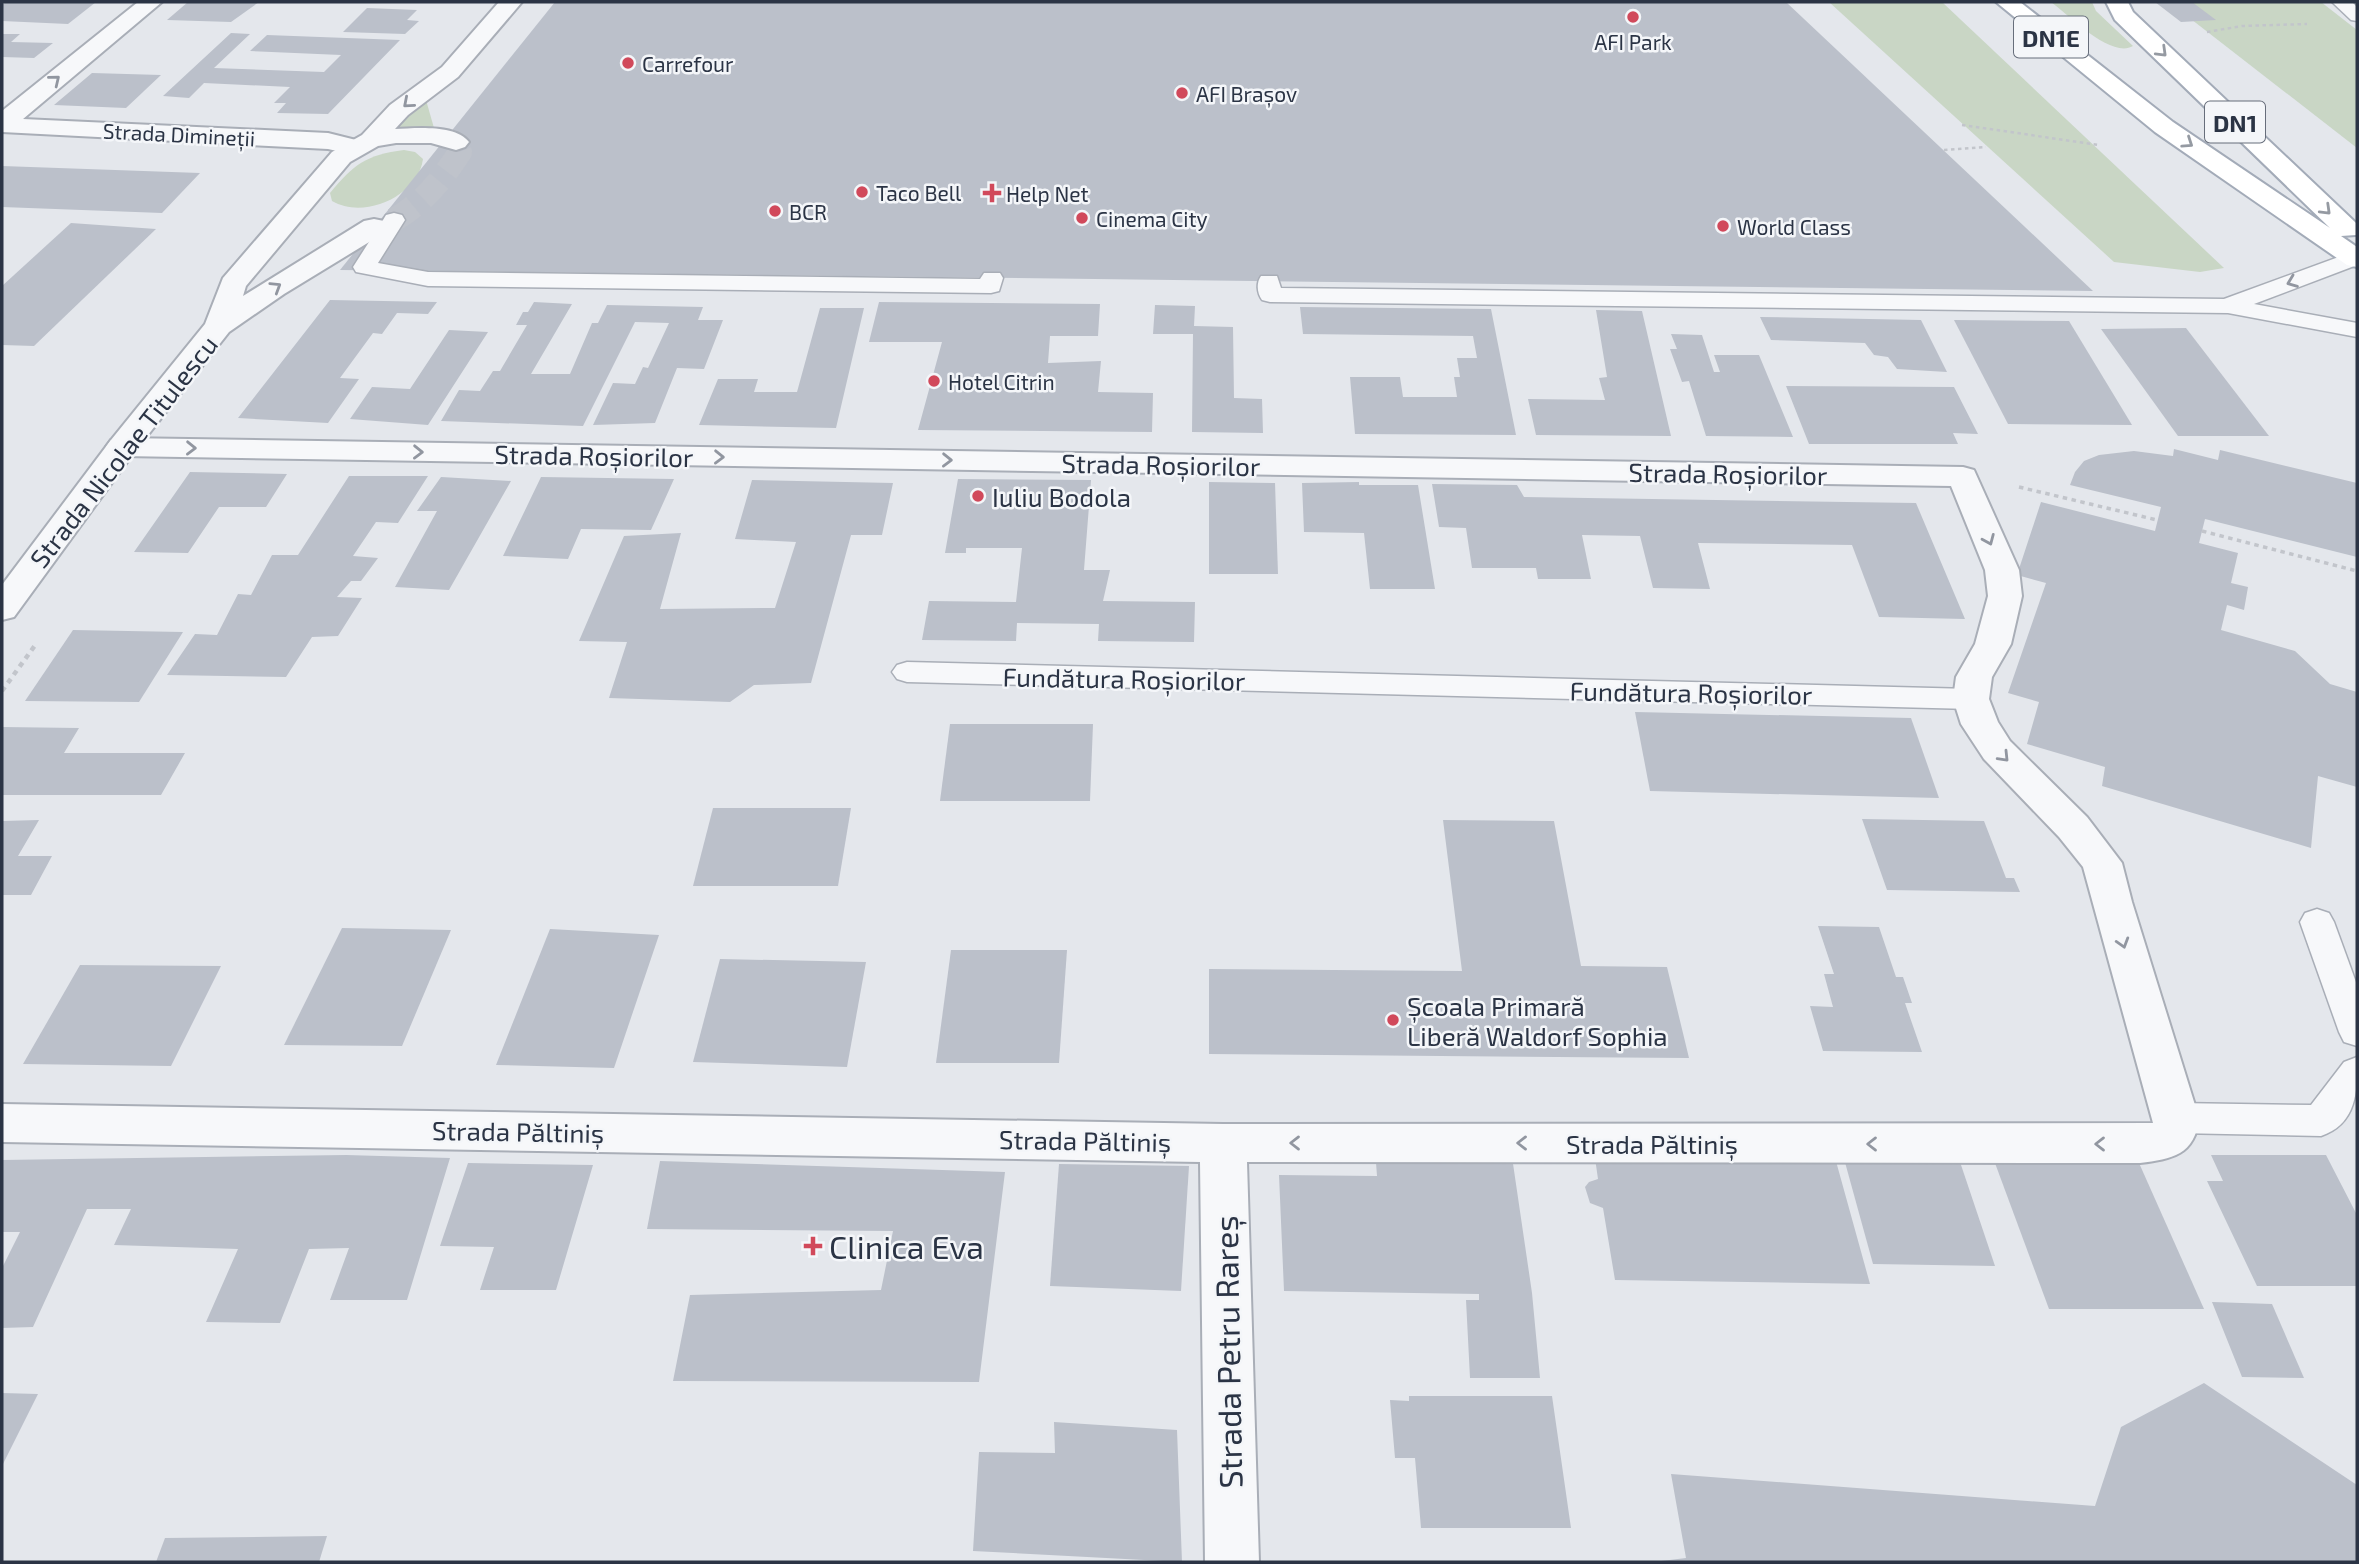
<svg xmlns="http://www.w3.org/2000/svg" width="2359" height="1564" viewBox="0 0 2359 1564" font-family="'Exo 2',sans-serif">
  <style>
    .green { fill: #c9d6c5 }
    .building { fill: #bbc0ca }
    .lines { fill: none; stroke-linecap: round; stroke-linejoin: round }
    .tertiary-tunnel { stroke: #bfc3cb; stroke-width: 24; stroke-dasharray: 24 12; stroke-linecap: butt }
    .service-casing { stroke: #a9aeb7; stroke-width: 3 }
    .minor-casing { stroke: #a9aeb7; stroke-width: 4 }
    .tertiary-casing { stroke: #a9aeb7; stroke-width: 4 }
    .primary-casing { stroke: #a3abb8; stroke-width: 4 }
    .path-far2 { stroke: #c2c5cb; stroke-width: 2.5; stroke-dasharray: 3.5 3.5; stroke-linecap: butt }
    .path-far1 { stroke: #c2c5cb; stroke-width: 3.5; stroke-dasharray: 4.5 4.5; stroke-linecap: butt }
    .path { stroke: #c2c5cb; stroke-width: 4.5; stroke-dasharray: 5 5; stroke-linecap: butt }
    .service { fill: #f7f8fa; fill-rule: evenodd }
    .minor { fill: #f7f8fa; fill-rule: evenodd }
    .tertiary { fill: #f7f8fa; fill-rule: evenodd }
    .primary { fill: #fff; fill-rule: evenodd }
    .oneway { stroke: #959aa2 }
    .oneway2 { stroke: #9196a0 }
    .poi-dot { fill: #d1495b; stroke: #f4f6f9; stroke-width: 2.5 }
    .labels { text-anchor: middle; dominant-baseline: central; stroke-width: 5; stroke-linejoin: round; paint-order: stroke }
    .far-poi-label { font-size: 21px; fill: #2b3445; stroke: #f4f6f9; text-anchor: start }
    .far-street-label { font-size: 21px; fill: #2b3445; stroke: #f4f6f9 }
    .shield { fill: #f4f6f9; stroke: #676e7b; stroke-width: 2 }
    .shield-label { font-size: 24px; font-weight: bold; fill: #2b3445 }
    .street-label { font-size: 26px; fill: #2b3445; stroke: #f4f6f9 }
    .poi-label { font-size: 26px; fill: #2b3445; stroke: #f4f6f9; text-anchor: start }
    .near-poi-label { font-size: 32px; fill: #2b3445; stroke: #f4f6f9; text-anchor: start }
    .near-street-label { font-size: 32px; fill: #2b3445; stroke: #f4f6f9 }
  </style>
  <rect width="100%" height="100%" fill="#e4e7ec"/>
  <g class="green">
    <polygon points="1829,2 1942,2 2224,268 2200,272 2114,262"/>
    <path d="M2051,2h41l4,9 37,35c-22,13 -64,-31 -82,-44z"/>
    <polygon points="2169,2 2321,2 2357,30 2357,148"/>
    <polygon points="426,100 434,128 394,127 420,101"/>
    <path d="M404,150l11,2 8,7c-5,37 -59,61 -91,42l-2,-8c24,-29 36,-38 74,-43z"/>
  </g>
  <g class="building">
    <polygon points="6,2 96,2 68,24 2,21 2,5"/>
    <polygon points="188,2 259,2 231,22 167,20"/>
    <polygon points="555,2 1786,2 2093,291 340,270"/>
    <polygon points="2155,2 2192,2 2216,20 2181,22"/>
    <polygon points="367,8 417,10 407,20 419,21 405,34 343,32"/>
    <polygon points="231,33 250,34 214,68 324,72 341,55 250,51 267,35 400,40 328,114 277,113 286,103 274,103 290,87 204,83 189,98 163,96"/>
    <polygon points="2,34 20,34 11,42 53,43 34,58 2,57"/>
    <polygon points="92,73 161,75 126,108 54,105"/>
    <polygon points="2,166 200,173 162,213 2,207"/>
    <polygon points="71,223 156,229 34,346 2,345 2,286"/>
    <polygon points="330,300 437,302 428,314 397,313 382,334 373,333 340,378 359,379 328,423 238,418"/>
    <polygon points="534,302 572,304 531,374 570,374 592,323 598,323 607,305 703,307 698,320 723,320 704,369 677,368 655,423 593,425 613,383 635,384 643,367 648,368 669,323 635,322 583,426 441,421 459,390 480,391 493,371 500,371 527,325 516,325 523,312 528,312"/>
    <polygon points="879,302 1100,304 1098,336 1050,336 1048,363 1101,361 1098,392 1153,393 1152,432 918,430 942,342 869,342"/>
    <polygon points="1155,305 1195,306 1194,326 1233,327 1234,398 1262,399 1263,433 1192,432 1193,334 1153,334"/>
    <polygon points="1300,307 1491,309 1516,435 1355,434 1350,377 1400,377 1403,397 1457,397 1454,377 1460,377 1457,358 1477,358 1473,336 1303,334"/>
    <polygon points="820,308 864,308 836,428 699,425 718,379 758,379 754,392 797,392"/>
    <polygon points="1596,310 1642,311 1671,436 1536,435 1528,399 1605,400 1599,378 1607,377"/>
    <polygon points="1760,317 1921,320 1947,372 1897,369 1888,357 1874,355 1865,343 1771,340"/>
    <polygon points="1954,320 2069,321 2132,425 2008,424"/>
    <polygon points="2186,328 2269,436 2178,436 2101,329"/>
    <polygon points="449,330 488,332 428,425 350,419 372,387 410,389"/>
    <polygon points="1671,334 1702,335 1714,372 1720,372 1714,355 1759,355 1793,437 1706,436 1689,381 1682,382 1670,349 1677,349"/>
    <polygon points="1786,386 1954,387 1978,434 1953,433 1958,444 1809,444"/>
    <polygon points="2174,449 2218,460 2220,450 2357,483 2357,557 2205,519 2199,543 2238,553 2231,583 2248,587 2244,610 2227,605 2221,630 2295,651 2330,684 2357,692 2357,787 2318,776 2311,848 2102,786 2105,767 2027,744 2039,702 2008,693 2046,583 2017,575 2041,502 2155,531 2161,507 2070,485 2075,472 2084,461 2099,455 2134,451 2173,456"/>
    <polygon points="190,472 287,474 266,507 219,507 188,553 134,552"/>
    <polygon points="349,476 428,476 398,523 376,522 353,556 378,558 361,581 351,581 337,597 362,598 338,636 312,637 286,677 167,675 195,634 217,635 238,594 251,595 272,555 298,555"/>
    <polygon points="441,477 511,481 449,590 395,587 437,511 417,511"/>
    <polygon points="541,477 674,479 651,530 581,529 568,559 503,556"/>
    <polygon points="958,479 1091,480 1084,570 1110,570 1103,601 1195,602 1194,642 1098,641 1099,624 1017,623 1016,641 922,640 929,601 1016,602 1022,548 966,548 966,553 945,553"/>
    <polygon points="752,480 893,483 882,535 851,535 811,683 754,685 730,702 609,698 627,642 579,641 624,536 681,533 660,609 775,608 796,542 735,539"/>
    <polygon points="1209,482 1275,483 1278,574 1209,574"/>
    <polygon points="1359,482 1359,485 1418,485 1435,589 1370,589 1364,533 1304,532 1302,483"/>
    <polygon points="1432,484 1517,485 1524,497 1916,503 1965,619 1879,617 1852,545 1698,543 1710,589 1653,588 1640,536 1582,535 1591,579 1538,579 1536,568 1472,568 1466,528 1439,527"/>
    <polygon points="73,630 183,632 139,702 25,701"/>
    <polygon points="1635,712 1911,718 1939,798 1650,791"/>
    <polygon points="950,724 1093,724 1090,801 940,801"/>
    <polygon points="2,727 79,728 64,753 185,753 161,795 2,795"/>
    <polygon points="713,808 851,808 838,886 693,886"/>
    <polygon points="1862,819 1984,821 2006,878 2014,878 2020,892 1887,890"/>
    <polygon points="39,820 18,856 52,856 31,895 2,895 2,821"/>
    <polygon points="1443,820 1554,821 1581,966 1667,967 1689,1058 1209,1054 1209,969 1462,971"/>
    <polygon points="1818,926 1879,927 1896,977 1903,977 1912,1003 1905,1003 1922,1052 1823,1051 1810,1006 1833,1007 1824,974 1834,974"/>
    <polygon points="342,928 451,930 402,1046 284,1045"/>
    <polygon points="550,929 659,935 614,1068 496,1065"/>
    <polygon points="951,950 1067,950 1059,1063 936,1063"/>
    <polygon points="720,959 866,962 847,1067 693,1062"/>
    <polygon points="80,965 221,966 171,1066 23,1064"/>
    <polygon points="1375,1149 1511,1150 1532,1293 1540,1378 1470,1378 1466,1300 1479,1300 1479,1294 1284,1291 1279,1175 1377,1176"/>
    <polygon points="1594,1151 1834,1154 1870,1284 1615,1280 1603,1208 1590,1203 1585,1187 1589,1182 1598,1179"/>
    <polygon points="2135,1154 2204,1309 2049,1309 1992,1155"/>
    <polygon points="346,1155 450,1158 407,1300 330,1300 349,1248 309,1249 280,1323 206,1322 238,1249 114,1245 131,1209 87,1209 33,1327 2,1328 2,1268 20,1232 2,1232 2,1160"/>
    <polygon points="1843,1155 1958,1156 1995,1266 1873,1264"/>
    <polygon points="2211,1155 2326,1155 2357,1215 2357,1286 2257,1286 2207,1181 2223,1181"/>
    <polygon points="660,1161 1005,1172 979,1382 673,1381 690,1295 881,1290 893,1231 647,1229"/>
    <polygon points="468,1163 593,1165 556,1290 480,1290 494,1247 440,1246"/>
    <polygon points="1059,1164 1189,1166 1181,1291 1050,1286"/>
    <polygon points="2212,1302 2272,1304 2304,1378 2242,1377"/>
    <polygon points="2204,1383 2357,1485 2357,1562 1653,1562 1686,1558 1671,1474 2095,1506 2121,1427"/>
    <polygon points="2,1393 38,1394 2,1466"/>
    <polygon points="1409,1396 1552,1396 1571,1528 1421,1528 1415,1458 1395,1458 1390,1400 1409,1401"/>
    <polygon points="1054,1422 1177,1430 1182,1562 973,1551 979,1452 1055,1453"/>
    <polygon points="327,1536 319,1562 156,1562 165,1538"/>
  </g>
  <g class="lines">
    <path class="tertiary-tunnel" d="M394,220c29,-17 48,-40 66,-68l-4,-10"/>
    <g class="service-casing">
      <g id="service">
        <polygon points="2332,2 2352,2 2357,7 2357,21 2351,20"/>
        <polygon points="394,213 402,215 405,220 378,263 428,272 980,279 984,273 1000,273 1003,278 999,291 991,293 428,286 356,272 353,267 383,220 386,215"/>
        <path d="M2355,251l2,1v13l-103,39 103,19v14l-129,-24 -958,-11 -8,-2c-5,-7 -6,-17 -1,-24h16l4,12 943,11z"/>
        <polygon points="907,662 1971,689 1982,692 1986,699 1982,706 1971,709 907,682 897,679 892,672 897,665"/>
        <polygon points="2317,909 2329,913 2334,922 2357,985 2357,1046 2344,1042 2339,1032 2300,922 2305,913"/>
        <path d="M2357,1057c1,33 0,67 -36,79l-145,-3 -13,-4 -6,-11 6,-11 13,-4 135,2 33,-43z"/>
      </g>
    </g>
    <g class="minor-casing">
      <g id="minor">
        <polygon points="138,2 162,2 23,119 328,133 364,142 368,147 364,152 355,155 328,149 2,132 2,111"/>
        <path d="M122,438l1841,29 11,3 45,100 3,26 -11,48 -19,33 -3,22 9,23 12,19 77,76 35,46 10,39 67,216c-4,37 -27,41 -59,45l-893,-1 12,400h-54l-5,-400 -1198,-20v-38l1221,20 930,-1 -70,-256 -24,-30 -75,-78 -23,-35 -8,-25 3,-22 19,-33 13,-48 -3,-26 -34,-84 -1829,-30 -11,-2 -5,-7 5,-7z"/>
      </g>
    </g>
    <g class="tertiary-casing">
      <path id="tertiary" d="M499,2h23l-64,75 -50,38 -13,14c20,-1 61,-5 74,13l-4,5 -9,3 -25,-7h-35l-18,3 -28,16 -104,124 -3,10 121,-75 10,-2 10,2 3,6 -3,6 -100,61 -55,38 -96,122 -119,163 -12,3v-35l109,-145 94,-116 18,-46 109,-126 30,-17 28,-30 52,-38z"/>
    </g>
    <g class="primary-casing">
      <polygon id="primary" points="1996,2 2020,2 2173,122 2330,228 2115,20 2106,2 2128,2 2133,12 2356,223 2356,235 2341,236 2357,247 2357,267 2347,265 2155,132"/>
    </g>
    <g class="path-far2">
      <polyline points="2207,32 2242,26 2307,24"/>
      <polyline points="1962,125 2099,145"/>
      <polyline points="1944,150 1986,147"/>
    </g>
    <g class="path-far1">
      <polyline points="2019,487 2157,520"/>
      <polyline points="2202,531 2357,571"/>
    </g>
    <polyline class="path" points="2,691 36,644"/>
    <use href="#service" class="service"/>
    <use href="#minor" class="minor"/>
    <use href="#tertiary" class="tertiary"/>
    <use href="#primary" class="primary"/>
  </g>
  <defs><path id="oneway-chevron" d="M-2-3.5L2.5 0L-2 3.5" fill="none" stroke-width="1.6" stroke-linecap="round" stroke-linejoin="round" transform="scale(1.75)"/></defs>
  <g class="oneway">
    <use href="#oneway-chevron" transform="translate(2162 52) rotate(44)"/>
    <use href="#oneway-chevron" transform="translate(2188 143) rotate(34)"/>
    <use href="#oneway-chevron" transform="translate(2326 210) rotate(44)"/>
  </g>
  <g class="oneway2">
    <use href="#oneway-chevron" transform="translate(55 80) rotate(-39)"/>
    <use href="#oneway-chevron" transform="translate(408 103) rotate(139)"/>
    <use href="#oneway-chevron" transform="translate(2292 282) rotate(159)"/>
    <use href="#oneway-chevron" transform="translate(276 287) rotate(-32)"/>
    <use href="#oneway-chevron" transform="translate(191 448) rotate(1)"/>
    <use href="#oneway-chevron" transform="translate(418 452) rotate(1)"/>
    <use href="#oneway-chevron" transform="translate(719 457) rotate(1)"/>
    <use href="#oneway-chevron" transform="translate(947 460) rotate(1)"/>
    <use href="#oneway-chevron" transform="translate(1989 540) rotate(67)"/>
    <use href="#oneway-chevron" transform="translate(2004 757) rotate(46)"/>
    <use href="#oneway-chevron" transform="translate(2123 943) rotate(73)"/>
    <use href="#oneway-chevron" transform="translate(1295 1143) rotate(-180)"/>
    <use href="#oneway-chevron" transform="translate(1522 1143) rotate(-180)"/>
    <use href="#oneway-chevron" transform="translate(1872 1144) rotate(-180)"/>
    <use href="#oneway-chevron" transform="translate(2100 1144) rotate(-180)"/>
  </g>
  <g class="poi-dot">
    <circle cx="1633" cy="17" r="7"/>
    <circle cx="628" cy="63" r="7"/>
    <circle cx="1182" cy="93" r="7"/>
    <circle cx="862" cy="192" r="7"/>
    <path d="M988.5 182.5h7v7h7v7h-7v7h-7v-7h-7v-7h7z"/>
    <circle cx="775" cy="211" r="7"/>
    <circle cx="1082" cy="218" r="7"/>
    <circle cx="1723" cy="226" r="7"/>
    <circle cx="934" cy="381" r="7"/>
    <circle cx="978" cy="496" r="7"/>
    <circle cx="1393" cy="1020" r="7"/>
    <path d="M809.5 1235.5h7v7h7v7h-7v7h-7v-7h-7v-7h7z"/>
  </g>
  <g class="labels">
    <g class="far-poi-label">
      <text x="1633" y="41" text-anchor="middle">AFI Park</text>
      <text x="642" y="63">Carrefour</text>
      <text x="1196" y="93">AFI Brașov</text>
      <text x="876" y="192">Taco Bell</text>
      <text x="1006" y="193">Help Net</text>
      <text x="789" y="211">BCR</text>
      <text x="1096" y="218">Cinema City</text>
      <text x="1737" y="226">World Class</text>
      <text x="948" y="381">Hotel Citrin</text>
    </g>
    <g class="far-street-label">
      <text transform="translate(179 134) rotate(3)">Strada Dimineții</text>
    </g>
    <g class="shield">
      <rect x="2014" y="16.5" width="74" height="41" rx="5"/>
      <rect x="2205" y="101.5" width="60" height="41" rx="5"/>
    </g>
    <g class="shield-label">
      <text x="2051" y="37">DN1E</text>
      <text x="2235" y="122">DN1</text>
    </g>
    <g class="street-label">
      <text transform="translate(123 451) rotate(-52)">Strada Nicolae Titulescu</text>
      <text transform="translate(594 455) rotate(1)">Strada Roșiorilor</text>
      <text transform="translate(1161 464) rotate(1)">Strada Roșiorilor</text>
      <text transform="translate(1728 473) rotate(1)">Strada Roșiorilor</text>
      <text transform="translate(1124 678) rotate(1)">Fundătura Roșiorilor</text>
      <text transform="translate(1691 692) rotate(1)">Fundătura Roșiorilor</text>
      <text transform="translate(518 1131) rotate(1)">Strada Păltiniș</text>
      <text transform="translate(1085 1140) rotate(1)">Strada Păltiniș</text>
      <text x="1652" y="1143">Strada Păltiniș</text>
    </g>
    <g class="poi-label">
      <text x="992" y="496">Iuliu Bodola</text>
      <text x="1407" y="1005">Școala Primară<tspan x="1407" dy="30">Liberă Waldorf Sophia</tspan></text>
    </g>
    <g class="near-poi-label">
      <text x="829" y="1246">Clinica Eva</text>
    </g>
    <g class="near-street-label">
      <text transform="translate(1227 1352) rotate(-91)">Strada Petru Rareș</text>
    </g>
  </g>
  <rect width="2359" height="1564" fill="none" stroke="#2b3445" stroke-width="7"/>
</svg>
